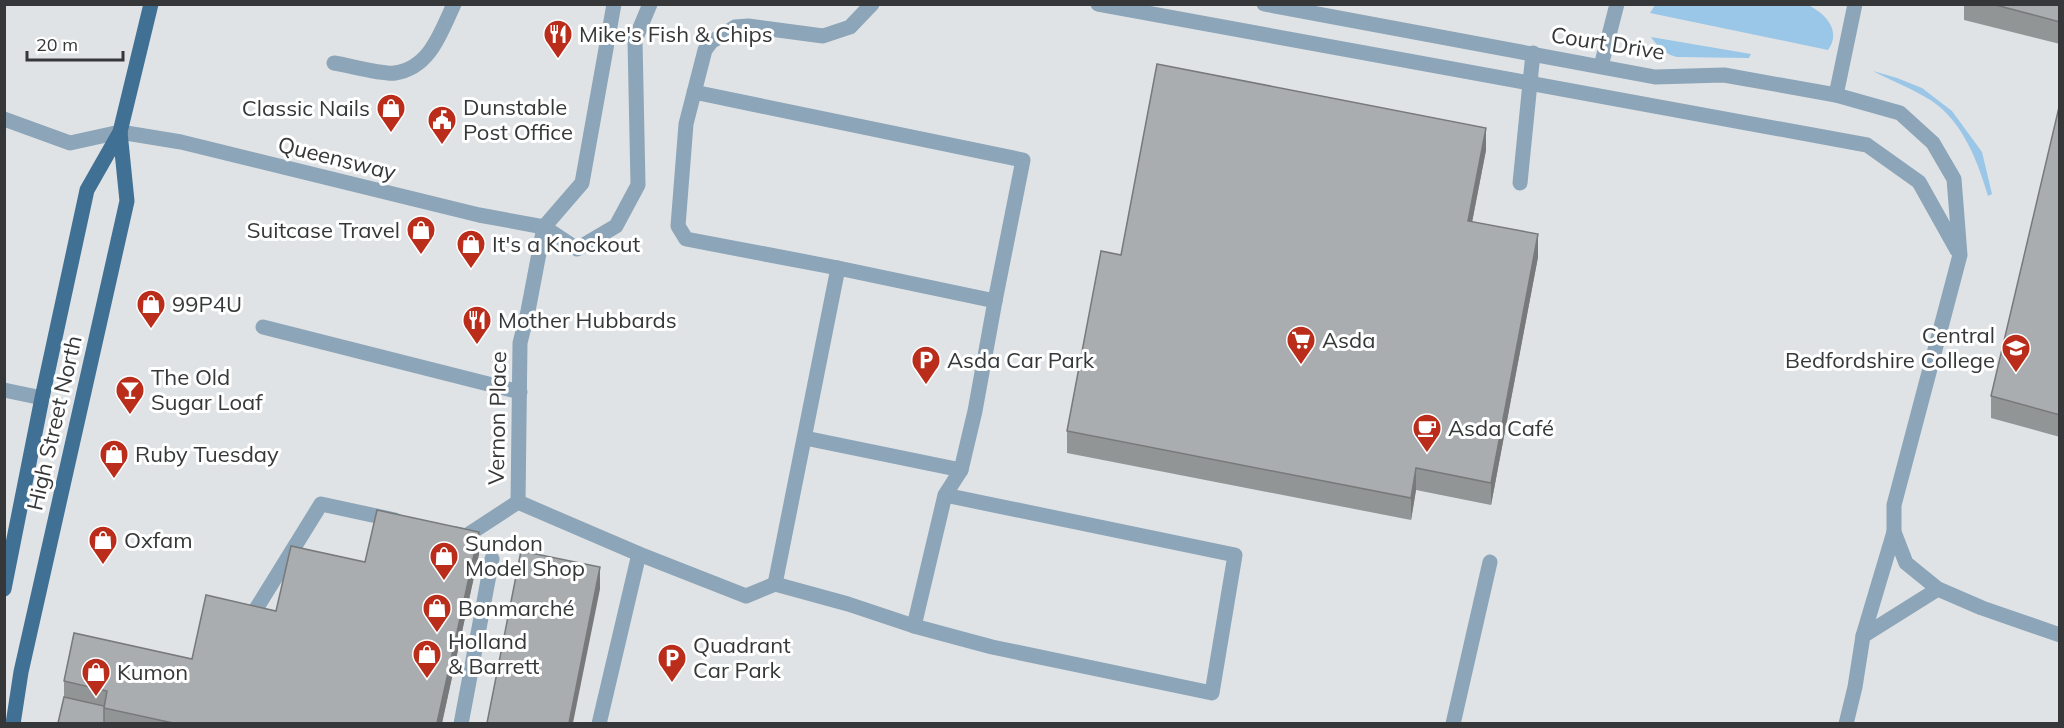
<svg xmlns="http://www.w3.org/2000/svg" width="2064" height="728" viewBox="0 0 2064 728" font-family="Mulish,sans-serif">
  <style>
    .green { fill: #9ac6e7 }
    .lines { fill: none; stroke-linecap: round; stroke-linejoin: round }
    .minor { stroke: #8ca5b8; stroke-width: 15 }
    .major { stroke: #407093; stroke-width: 15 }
    .wall { fill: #929596 }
    .shaded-wall { fill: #77797a }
    .building { fill: #aaadaf; stroke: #77797a; stroke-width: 1.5 }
    .labels { text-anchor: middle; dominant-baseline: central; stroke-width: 6; stroke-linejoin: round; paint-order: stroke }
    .poi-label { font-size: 22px; fill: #363738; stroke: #fff; text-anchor: start }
    .street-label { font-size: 22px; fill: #363738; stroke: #fff }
  </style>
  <rect width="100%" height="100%" fill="#e0e3e5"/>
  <g class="green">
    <path d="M1655,5h153c17,8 34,26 20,45l-178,-37z"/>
    <path d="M1651,37l100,17 -2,4 -72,-1c-12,-3 -18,-9 -26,-20z"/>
    <path d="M1873,71l24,7 25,10 30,23 30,41 10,42 -4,2c-10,-34 -25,-74 -56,-95 -19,-12 -40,-20 -59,-30z"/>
  </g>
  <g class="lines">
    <g class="minor">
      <polyline points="614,4 582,183 544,227 528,311 520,343 518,502 639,554 746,596 775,584"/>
      <polyline points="1098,4 1867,145 1919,182 1957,250"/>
      <polyline points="1264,4 1655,77 1724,75 1836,95 1900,113 1933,143 1954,179 1960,255 1894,505 1894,532 1906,563 1938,589 1982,608 2060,635"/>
      <path d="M334,63c14,2 49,12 61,10 35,-5 46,-41 59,-69"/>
      <polyline points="1601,66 1617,4"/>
      <polyline points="694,92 1023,160 995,301 838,268 686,239 678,226 686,124 705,50 711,42 735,27 748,26 823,36 850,27 872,4"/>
      <polyline points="1836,95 1855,4"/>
      <polyline points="4,119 70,143 120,132 181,142 479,215 544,227 577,249 616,226 638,185 635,40 650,4"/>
      <polyline points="1520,183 1533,53"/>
      <polyline points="838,268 775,584 848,604 914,626"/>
      <polyline points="263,327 520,392"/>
      <polyline points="4,390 42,398"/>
      <polyline points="805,438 961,470"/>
      <polyline points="945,495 1235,555 1212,693 992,647 914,626 945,495 961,470 975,411 995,301"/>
      <polyline points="457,534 466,536 518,502"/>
      <polyline points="251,617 321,504 395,520"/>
      <polyline points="1863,636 1938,589"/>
      <polyline points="461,724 492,559"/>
      <polyline points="599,724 639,554"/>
      <polyline points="1453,724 1490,562"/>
      <polyline points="1846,724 1855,687 1863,636 1894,532"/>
    </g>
    <g class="major">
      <polyline points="4,589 42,398 87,190 120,132 151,4"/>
      <polyline points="13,724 21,672 127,201 120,132"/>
    </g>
  </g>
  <g class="wall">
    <polygon points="1964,4 2060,4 2060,44 1964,20"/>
    <polygon points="2060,103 2060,437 1991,418 1991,396"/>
    <polygon points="1486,150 1472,222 1538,257 1491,505 1416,490 1411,520 1067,453 1067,431 1121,255"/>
    <polygon points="479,554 442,723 58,723 64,697 64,681 192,659 365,562"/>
  </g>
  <g class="shaded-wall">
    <polygon points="1486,128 1486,150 1468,243 1468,221"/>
    <polygon points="1538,234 1538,257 1491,505 1491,483"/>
    <polygon points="1416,468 1416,490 1411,520 1411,498"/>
    <polygon points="479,532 479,554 442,723 437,723"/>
    <polygon points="600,567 600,589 573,723 569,723"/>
  </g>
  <g class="building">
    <polygon points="1992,4 2060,4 2060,22"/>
    <polygon points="1157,64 1486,128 1468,221 1538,234 1491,483 1416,468 1411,498 1067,431 1101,251 1121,255"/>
    <polygon points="2060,103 2060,415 1991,396"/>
    <polygon points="377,510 479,532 437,723 173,723 104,708 107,691 64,681 74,633 192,659 206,595 276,611 291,546 365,562"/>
    <polygon points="521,551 600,567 569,723 487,723"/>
    <polygon points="64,697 104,706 104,723 58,723"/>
  </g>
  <defs>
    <g id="restaurant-pin" transform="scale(1.5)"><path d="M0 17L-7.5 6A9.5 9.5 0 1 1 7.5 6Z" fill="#ba2d1b" stroke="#fff"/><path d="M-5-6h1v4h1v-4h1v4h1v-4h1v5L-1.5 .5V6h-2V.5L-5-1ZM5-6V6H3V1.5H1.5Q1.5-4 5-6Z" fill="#fff"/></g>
    <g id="shop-pin" transform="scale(1.5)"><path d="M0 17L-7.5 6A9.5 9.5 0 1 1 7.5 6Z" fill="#ba2d1b" stroke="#fff"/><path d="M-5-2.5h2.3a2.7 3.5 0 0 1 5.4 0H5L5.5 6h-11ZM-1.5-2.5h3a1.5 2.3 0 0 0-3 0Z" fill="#fff"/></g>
    <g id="civic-pin" transform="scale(1.5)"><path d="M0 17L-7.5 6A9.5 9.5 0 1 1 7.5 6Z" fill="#ba2d1b" stroke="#fff"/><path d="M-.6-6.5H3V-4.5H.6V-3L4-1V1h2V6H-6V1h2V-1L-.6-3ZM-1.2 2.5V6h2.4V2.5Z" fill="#fff"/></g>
    <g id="supermarket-pin" transform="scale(1.5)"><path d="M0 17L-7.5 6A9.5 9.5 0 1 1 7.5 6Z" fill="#ba2d1b" stroke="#fff"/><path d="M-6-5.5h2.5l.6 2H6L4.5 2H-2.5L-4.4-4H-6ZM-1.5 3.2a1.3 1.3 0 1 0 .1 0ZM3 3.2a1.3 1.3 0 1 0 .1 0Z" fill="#fff"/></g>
    <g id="university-pin" transform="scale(1.5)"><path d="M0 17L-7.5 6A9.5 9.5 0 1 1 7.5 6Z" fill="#ba2d1b" stroke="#fff"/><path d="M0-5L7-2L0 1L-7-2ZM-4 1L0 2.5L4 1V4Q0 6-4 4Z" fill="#fff"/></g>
    <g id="parking-pin" transform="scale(1.5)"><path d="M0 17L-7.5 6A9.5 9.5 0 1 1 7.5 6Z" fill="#ba2d1b" stroke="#fff"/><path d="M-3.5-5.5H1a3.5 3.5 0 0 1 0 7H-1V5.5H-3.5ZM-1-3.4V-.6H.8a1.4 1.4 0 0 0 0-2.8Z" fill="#fff"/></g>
    <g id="bar-pin" transform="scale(1.5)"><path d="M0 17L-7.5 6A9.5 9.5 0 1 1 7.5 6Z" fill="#ba2d1b" stroke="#fff"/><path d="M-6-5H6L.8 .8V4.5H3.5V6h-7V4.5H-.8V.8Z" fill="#fff"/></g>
    <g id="cafe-pin" transform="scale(1.5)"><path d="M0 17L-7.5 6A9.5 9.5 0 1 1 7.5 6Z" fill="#ba2d1b" stroke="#fff"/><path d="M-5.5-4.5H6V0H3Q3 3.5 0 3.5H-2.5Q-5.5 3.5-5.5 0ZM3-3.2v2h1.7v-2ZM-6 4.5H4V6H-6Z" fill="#fff"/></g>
  </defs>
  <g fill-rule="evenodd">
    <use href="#restaurant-pin" x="558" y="34"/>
    <use href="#shop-pin" x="391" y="108"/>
    <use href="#civic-pin" x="442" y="120"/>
    <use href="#shop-pin" x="421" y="230"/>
    <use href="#shop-pin" x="471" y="244"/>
    <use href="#shop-pin" x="151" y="304"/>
    <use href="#restaurant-pin" x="477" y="320"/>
    <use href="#supermarket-pin" x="1301" y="340"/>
    <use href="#university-pin" x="2016" y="348"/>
    <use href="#parking-pin" x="926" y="360"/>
    <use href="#bar-pin" x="130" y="390"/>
    <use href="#cafe-pin" x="1427" y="428"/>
    <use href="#shop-pin" x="114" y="454"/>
    <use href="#shop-pin" x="103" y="540"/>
    <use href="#shop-pin" x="444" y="556"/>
    <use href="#shop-pin" x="437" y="608"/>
    <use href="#shop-pin" x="427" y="654"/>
    <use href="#parking-pin" x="672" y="658"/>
    <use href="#shop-pin" x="96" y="672"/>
  </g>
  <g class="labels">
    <g class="poi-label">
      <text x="579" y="34">Mike's Fish &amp; Chips</text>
      <text x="463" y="107">Dunstable<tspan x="463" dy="25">Post Office</tspan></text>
      <text x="370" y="108" text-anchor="end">Classic Nails</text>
      <text x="400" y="230" text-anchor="end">Suitcase Travel</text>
      <text x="492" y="244">It's a Knockout</text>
      <text x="172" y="304">99P4U</text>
      <text x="498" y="320">Mother Hubbards</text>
      <text x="1995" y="335" text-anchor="end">Central<tspan x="1995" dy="25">Bedfordshire College</tspan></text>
      <text x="1322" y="340">Asda</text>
      <text x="947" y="360">Asda Car Park</text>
      <text x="151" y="377">The Old<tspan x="151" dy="25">Sugar Loaf</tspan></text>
      <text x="1448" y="428">Asda Café</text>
      <text x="135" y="454">Ruby Tuesday</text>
      <text x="124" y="540">Oxfam</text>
      <text x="465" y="543">Sundon<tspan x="465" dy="25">Model Shop</tspan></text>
      <text x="458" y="608">Bonmarché</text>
      <text x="448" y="641">Holland<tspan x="448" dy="25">&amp; Barrett</tspan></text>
      <text x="693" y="645">Quadrant<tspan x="693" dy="25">Car Park</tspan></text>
      <text x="117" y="672">Kumon</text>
    </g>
    <g class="street-label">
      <text transform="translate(1608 43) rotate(9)">Court Drive</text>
      <text transform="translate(337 158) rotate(14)">Queensway</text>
      <text transform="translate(497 418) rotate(-89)">Vernon Place</text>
      <text transform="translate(54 423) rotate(-77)">High Street North</text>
    </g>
  </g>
  <rect width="2064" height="728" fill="none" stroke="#363738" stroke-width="12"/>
  <path d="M27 51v9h96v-9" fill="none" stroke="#363738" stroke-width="3"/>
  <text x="36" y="51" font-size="18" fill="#363738" stroke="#ffffff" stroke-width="4.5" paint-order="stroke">20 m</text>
</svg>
